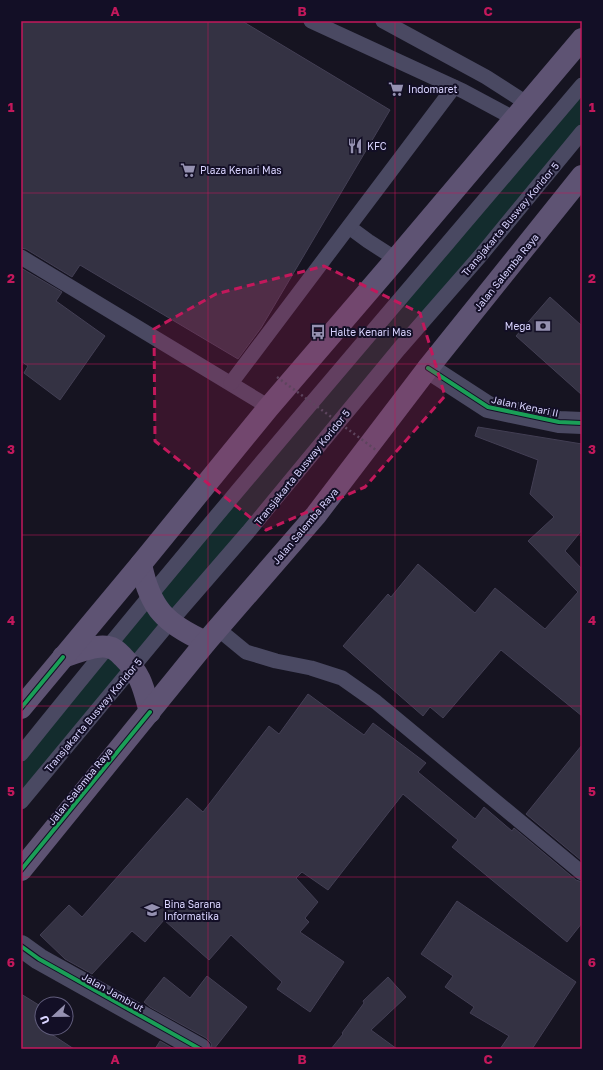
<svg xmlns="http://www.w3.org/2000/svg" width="603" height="1070" viewBox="0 0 603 1070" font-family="'Golos Text',sans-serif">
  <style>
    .grass { fill: #132c2d }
    .building { fill: #343243; stroke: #433f54 }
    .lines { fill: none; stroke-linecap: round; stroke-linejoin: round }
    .lane { stroke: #4a4962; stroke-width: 15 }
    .street { stroke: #4a4962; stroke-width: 22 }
    .primary { stroke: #5e5373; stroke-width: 22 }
    .path-bridge { stroke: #44505f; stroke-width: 2.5; stroke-dasharray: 2 3; stroke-linecap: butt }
    .cycleway-casing { stroke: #130f26; stroke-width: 6 }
    .cycleway { stroke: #1a9f57; stroke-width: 4 }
    .marked { fill: #c2185b; fill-opacity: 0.2; stroke: #c2185b; stroke-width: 3; stroke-dasharray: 8 5; stroke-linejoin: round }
    .grid { fill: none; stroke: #c2185b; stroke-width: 1; stroke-opacity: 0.55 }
    .labels { text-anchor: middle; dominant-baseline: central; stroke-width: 4; stroke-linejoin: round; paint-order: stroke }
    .poi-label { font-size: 10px; fill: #d9d4ff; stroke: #130f26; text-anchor: start }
    .street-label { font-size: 10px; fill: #d9d4ff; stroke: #130f26 }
    .neatline { fill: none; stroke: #c2185b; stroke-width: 1.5 }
    .grid-label { font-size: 13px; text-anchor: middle; font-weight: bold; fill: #c2185b }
  </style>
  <rect width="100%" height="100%" fill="#161421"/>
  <polygon class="grass" points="582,85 582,132 21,802 21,754"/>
  <g class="building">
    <polygon points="21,21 242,21 390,110 261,328 238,359 80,265 72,277 26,249 21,248"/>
    <polygon points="21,268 62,292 56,301 105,336 60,400 24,373 28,366 21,361"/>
    <polygon points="550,297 582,326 582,395 516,336"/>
    <polygon points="478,427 582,444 582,530 565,551 582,569 582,716 501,650 443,718 430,707 423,716 343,646 388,594 391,597 418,564 475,613 495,588 545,629 578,592 528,541 554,517 530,494 538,460 475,436"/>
    <polygon points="308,694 364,735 373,723 426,763 418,772 475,819 484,807 512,831 514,828 576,880 582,882 582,923 567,942 452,847 458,840 403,794 328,890 302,872 296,878 318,902 305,918 309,922 300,932 344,962 310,1012 277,989 282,982 231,935 209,960 164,920 145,942 132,931 92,974 65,959 40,935 69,905 82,917 187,798 203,812 269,726 279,734"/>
    <polygon points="582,745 582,861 526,814"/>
    <polygon points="457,901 576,982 532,1049 500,1049 509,1036 470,1013 474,1007 445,987 453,976 421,954"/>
    <polygon points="207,976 247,1007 214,1049 212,1049 211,1043 206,1038 150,1007 144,1002 164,977 190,998"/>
    <polygon points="388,977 406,997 371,1030 397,1049 331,1049 343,1034 342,1033 364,1003 363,1001"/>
    <polygon points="21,994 42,1007 42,1028 74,1049 21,1049"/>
    <polygon points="160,1041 174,1049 155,1049"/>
  </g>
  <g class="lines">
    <g class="lane">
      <polyline points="311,21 463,91 515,119"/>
      <polyline points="383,21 486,77 528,104"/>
      <polyline points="349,227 368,241 396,259"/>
      <polyline points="21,257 269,407"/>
      <polyline points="231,383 454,87"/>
      <polyline points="218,629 246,652 276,661 311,668 342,678 376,702 582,873"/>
      <path d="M21,754c182,-227 373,-447 561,-669"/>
      <polyline points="21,802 170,622 248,532 399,349 481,255 582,132"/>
    </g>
    <g class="street">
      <polyline points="428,368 488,407 559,422 582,423"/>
      <polyline points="21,946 39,959 200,1049"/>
    </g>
    <g class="primary">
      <path d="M141,564c9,45 25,60 65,78"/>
      <path d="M63,657c12,-4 33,-13 45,-10 7,1 11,6 15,10 19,19 20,30 27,55"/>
      <polyline points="21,708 141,564 269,407 396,259 582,39"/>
      <polyline points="21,870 206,642 316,515 428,368 582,176"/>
    </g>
    <polyline class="path-bridge" points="277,377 376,450"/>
    <g class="cycleway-casing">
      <g id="cycleway">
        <polyline points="428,368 488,407 559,422 582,423"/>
        <polyline points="21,708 63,657"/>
        <polyline points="21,870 150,712"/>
        <polyline points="21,946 39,959 200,1049"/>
      </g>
    </g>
    <use href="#cycleway" class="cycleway"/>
  </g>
  <path class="marked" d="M324,266l96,47 25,83 -80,91 -99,43 -111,-89 -1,-112 62,-35z"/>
  <path class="grid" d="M208,21v1028M395,21v1028M21,193h561M21,364h561M21,535h561M21,706h561M21,877h561"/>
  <defs>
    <g id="supermarket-bare" transform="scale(1.2)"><path d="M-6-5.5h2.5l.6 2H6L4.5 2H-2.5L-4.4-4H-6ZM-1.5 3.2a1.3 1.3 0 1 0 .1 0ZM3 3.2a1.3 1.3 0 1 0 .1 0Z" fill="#9591b1" stroke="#130f26" stroke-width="2.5" paint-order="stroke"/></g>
    <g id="restaurant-bare" transform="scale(1.2)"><path d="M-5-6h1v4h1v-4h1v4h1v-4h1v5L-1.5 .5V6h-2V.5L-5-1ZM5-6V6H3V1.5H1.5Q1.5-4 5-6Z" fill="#9591b1" stroke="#130f26" stroke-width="2.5" paint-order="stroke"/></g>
    <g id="bank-bare" transform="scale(1.2)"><path d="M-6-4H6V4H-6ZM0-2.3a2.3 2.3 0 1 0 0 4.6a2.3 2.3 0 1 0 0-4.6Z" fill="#9591b1" stroke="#130f26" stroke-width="2.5" paint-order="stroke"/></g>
    <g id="bus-bare" transform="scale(1.2)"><path d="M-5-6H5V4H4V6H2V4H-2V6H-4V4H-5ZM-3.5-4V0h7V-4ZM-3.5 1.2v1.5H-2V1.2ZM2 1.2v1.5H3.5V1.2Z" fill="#9591b1" stroke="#130f26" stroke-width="2.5" paint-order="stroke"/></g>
    <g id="university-bare" transform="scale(1.2)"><path d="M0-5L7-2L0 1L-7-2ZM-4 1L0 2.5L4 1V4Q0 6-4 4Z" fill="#9591b1" stroke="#130f26" stroke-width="2.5" paint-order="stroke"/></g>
  </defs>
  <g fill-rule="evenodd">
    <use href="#supermarket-bare" x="396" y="89"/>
    <use href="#restaurant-bare" x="355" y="146"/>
    <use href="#supermarket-bare" x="188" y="170"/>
    <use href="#bank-bare" x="543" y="326"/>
    <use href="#bus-bare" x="318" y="332"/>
    <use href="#university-bare" x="152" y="910"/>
  </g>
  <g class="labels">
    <g class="poi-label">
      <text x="408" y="89">Indomaret</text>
      <text x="367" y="146">KFC</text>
      <text x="200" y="170">Plaza Kenari Mas</text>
      <text x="531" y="326" text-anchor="end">Mega</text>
      <text x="330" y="332">Halte Kenari Mas</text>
      <text x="164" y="904">Bina Sarana<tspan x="164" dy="12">Informatika</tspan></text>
    </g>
    <g class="street-label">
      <text transform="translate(510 219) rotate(-50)">Transjakarta Busway Koridor 5</text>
      <text transform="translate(506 272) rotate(-51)">Jalan Salemba Raya</text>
      <text transform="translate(525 406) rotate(12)">Jalan Kenari II</text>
      <text transform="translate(302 467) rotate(-51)">Transjakarta Busway Koridor 5</text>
      <text transform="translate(305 526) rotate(-50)">Jalan Salemba Raya</text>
      <text transform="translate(93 715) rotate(-50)">Transjakarta Busway Koridor 5</text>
      <text transform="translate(80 786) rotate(-51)">Jalan Salemba Raya</text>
      <text transform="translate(113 992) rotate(29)">Jalan Jambrut</text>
    </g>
  </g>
  <rect width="603" height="1070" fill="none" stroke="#130f26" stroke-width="44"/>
  <g transform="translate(54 1016) rotate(248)"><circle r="19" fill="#130f26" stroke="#625e7d"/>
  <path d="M0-3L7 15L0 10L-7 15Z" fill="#9591b1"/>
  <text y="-6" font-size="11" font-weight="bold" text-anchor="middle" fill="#d9d4ff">U</text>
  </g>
  <rect x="22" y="22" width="559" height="1026" class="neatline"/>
  <g class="grid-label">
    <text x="115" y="16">A</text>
    <text x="302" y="16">B</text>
    <text x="488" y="16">C</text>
    <text x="11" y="112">1</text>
    <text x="592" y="112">1</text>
    <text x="11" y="283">2</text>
    <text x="592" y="283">2</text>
    <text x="11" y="454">3</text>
    <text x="592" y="454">3</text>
    <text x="11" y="625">4</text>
    <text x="592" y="625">4</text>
    <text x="11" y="796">5</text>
    <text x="592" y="796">5</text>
    <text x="11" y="967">6</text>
    <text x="592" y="967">6</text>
    <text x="115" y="1064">A</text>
    <text x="302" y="1064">B</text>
    <text x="488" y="1064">C</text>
  </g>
</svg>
